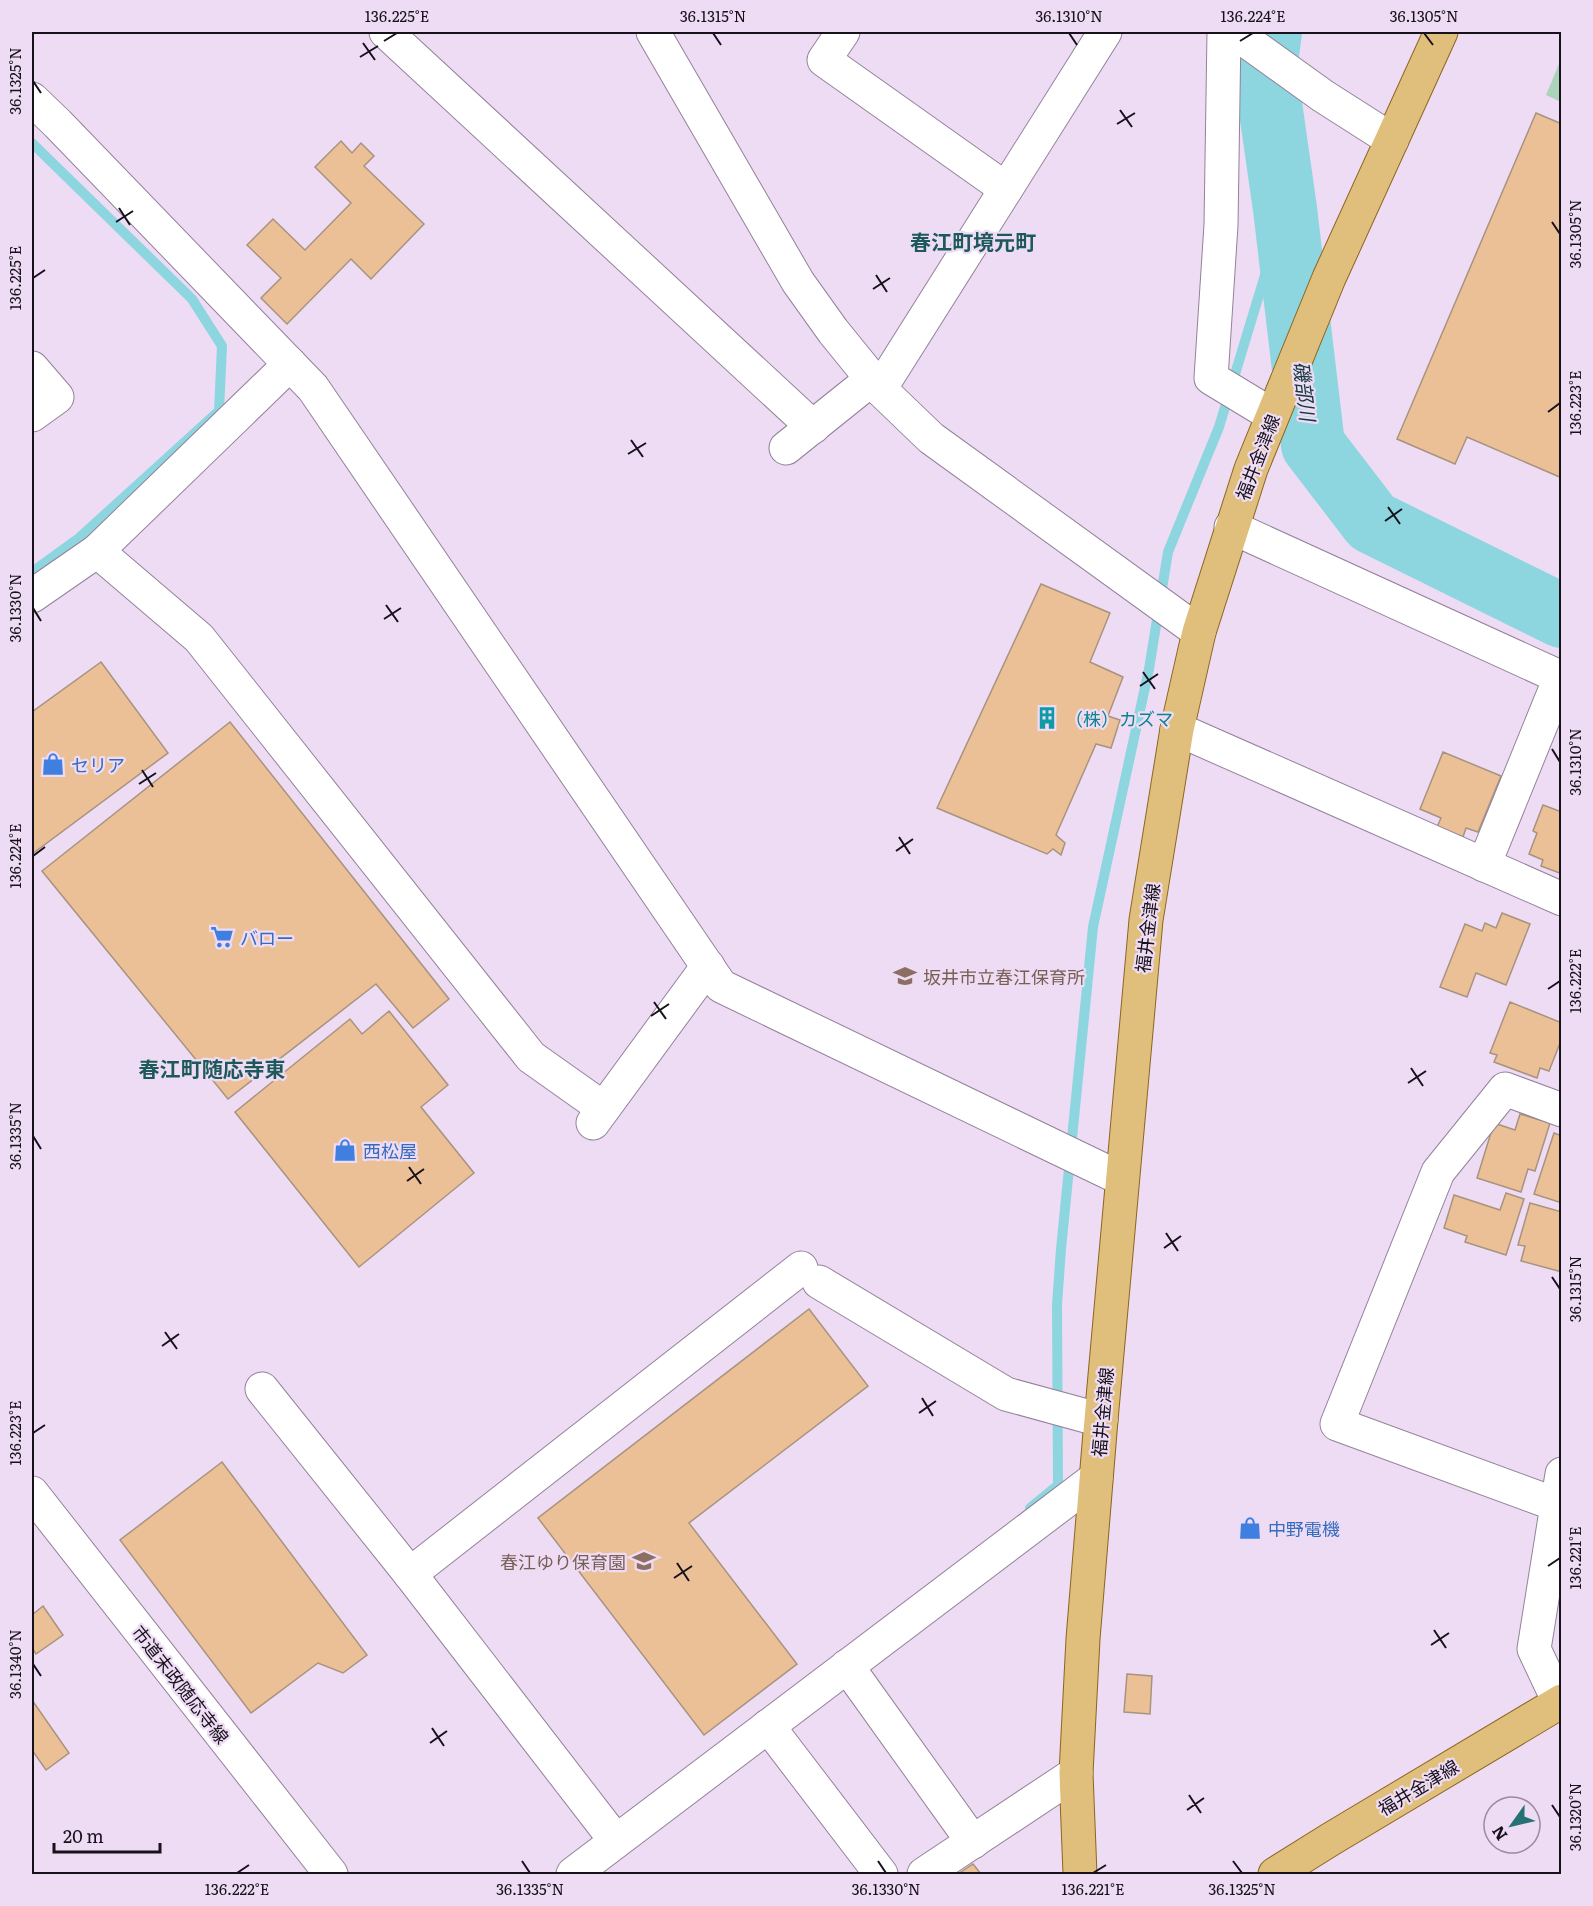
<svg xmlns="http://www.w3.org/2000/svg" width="1593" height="1906" viewBox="0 0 1593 1906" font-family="Literata,'Noto Sans JP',serif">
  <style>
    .green { fill: #abd3bb }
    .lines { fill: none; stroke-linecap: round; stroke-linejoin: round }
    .stream { stroke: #8dd6df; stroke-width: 10 }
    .river { stroke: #8dd6df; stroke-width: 64 }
    .building { fill: #ebc097; stroke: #a8937f; stroke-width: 1.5 }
    .minor-casing { stroke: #938299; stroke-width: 35 }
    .tertiary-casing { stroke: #938299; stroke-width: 35 }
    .primary-casing { stroke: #8c6620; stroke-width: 35 }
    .minor { stroke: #fff; stroke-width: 33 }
    .tertiary { stroke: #fff; stroke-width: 33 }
    .primary { stroke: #e0be7b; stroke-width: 33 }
    .ticks { fill: none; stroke: #17111a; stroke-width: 2 }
    .labels { text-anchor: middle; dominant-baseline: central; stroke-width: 4.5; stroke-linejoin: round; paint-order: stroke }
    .street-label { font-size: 18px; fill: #17111a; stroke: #eedcf5 }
    .culture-label { font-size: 18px; fill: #0d838f; stroke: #eedcf5; text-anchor: start }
    .shop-label { font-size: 18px; fill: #366cbe; stroke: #eedcf5; text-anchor: start }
    .education-label { font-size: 18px; fill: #785e54; stroke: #eedcf5; text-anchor: start }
    .water-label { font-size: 20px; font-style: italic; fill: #163a3e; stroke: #eedcf5 }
    .quarter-label { font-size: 21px; font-weight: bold; fill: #1d595b; stroke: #eedcf5 }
    .neatline { fill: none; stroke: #17111a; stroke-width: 2 }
    .ticks-label { font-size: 15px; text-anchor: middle; fill: #17111a }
  </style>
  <rect width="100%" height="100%" fill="#eedcf5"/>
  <polygon class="green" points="1561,59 1561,102 1546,95"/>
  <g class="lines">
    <g class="stream">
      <polyline points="32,143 192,299 222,346 219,411 79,538 32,572"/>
      <polyline points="1030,1508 1058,1485 1057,1305 1061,1249 1093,927 1149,669 1168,552 1219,427 1285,209"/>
    </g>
    <polyline class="river" points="1270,32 1265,69 1285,209 1313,445 1372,522 1562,616"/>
  </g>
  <g class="building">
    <polygon points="1536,113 1562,124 1562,478 1467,437 1455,464 1397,439"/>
    <polygon points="341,141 352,153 361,143 374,156 364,166 424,224 371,279 351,259 287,324 261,298 281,278 247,245 273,219 305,250 351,203 315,167"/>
    <polygon points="1041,584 1110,613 1090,662 1123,677 1108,716 1120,720 1111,748 1096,744 1056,835 1065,843 1061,855 1053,849 1047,854 937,808"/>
    <polygon points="101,662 168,753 32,854 32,712"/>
    <polygon points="230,722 449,999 413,1028 376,984 228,1099 42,871"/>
    <polygon points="1443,752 1501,776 1478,832 1466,828 1463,837 1437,827 1441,818 1420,809"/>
    <polygon points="1543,805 1562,812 1562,874 1541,866 1543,860 1529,854 1537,833 1533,831"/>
    <polygon points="1502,913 1530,924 1506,985 1476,973 1467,997 1440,987 1465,924 1482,931 1485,923 1496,928"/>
    <polygon points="1510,1002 1562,1023 1562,1038 1549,1071 1540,1068 1537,1078 1494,1062 1497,1055 1490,1053"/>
    <polygon points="389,1011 448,1085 421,1107 474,1173 359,1267 235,1112 350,1019 362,1034"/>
    <polygon points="1520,1114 1550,1123 1535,1171 1528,1169 1521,1192 1477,1178 1494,1123 1515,1130"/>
    <polygon points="1554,1133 1562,1136 1562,1203 1534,1194"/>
    <polygon points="1506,1193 1524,1199 1506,1255 1465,1242 1467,1236 1444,1228 1454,1195 1500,1210"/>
    <polygon points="1530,1203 1562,1212 1562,1272 1521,1261 1525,1246 1518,1245"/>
    <polygon points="809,1309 868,1386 689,1523 797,1664 704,1735 538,1518"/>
    <polygon points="222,1462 367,1655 343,1673 318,1663 251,1713 120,1540"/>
    <polygon points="43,1606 63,1635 36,1654 32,1648 32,1615"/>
    <polygon points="1127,1674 1152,1676 1150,1714 1124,1712"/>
    <polygon points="32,1700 69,1753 46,1770 32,1750"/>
    <polygon points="973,1864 981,1874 958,1874"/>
  </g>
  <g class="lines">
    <g class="minor-casing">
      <g id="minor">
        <polyline points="386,32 813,427"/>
        <polyline points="843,32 824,60 1006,189"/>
        <polyline points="1224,32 1221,225 1211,378 1272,415"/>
        <polyline points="1234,32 1323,96 1392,140"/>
        <polyline points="32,99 58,124 313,388 721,986 1122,1179"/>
        <polyline points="32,368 57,397 32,415"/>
        <polyline points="880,389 1105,32"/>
        <polyline points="786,448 872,379"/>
        <polyline points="1231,527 1562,678"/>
        <polyline points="97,551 199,638 531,1057 603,1108"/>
        <polyline points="32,596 97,551 290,364"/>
        <polyline points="1177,729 1562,899"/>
        <polyline points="1484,865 1560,678"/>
        <polyline points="593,1123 708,966"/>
        <polyline points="819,1282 1006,1394 1101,1420"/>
        <polyline points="262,1389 410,1574 616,1841"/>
        <polyline points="1555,1504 1337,1424 1438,1172 1505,1089 1562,1110"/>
        <polyline points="410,1574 801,1268"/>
        <polyline points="847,1666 973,1842"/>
        <polyline points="1559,1702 1534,1649 1562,1474"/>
        <polyline points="768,1726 881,1874"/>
        <polyline points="573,1874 1096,1478"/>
        <polyline points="924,1874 1076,1773"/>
      </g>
    </g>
    <g class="tertiary-casing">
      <g id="tertiary">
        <polyline points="653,32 798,282 833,331 880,389 931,438 1199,632"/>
        <polyline points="32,1493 331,1874"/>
      </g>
    </g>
    <g class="primary-casing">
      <g id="primary">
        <polyline points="1080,1874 1076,1773 1083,1639 1101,1420 1146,920 1177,729 1199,632 1251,469 1329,278 1441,32"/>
        <polyline points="1275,1874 1331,1839 1562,1701"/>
      </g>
    </g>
    <use href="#minor" class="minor"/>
    <use href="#tertiary" class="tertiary"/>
    <use href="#primary" class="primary"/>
  </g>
  <path class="ticks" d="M713,33l8,12M1069,33l8,12M1424,33l9,12M384,41l13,-8M1240,41l13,-8M363,43l12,17M360,57l18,-11M33,81l8,12M1120,110l12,17M1117,124l18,-11M119,208l11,17M116,222l17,-11M1552,222l8,12M876,275l11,17M33,278l12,-8M873,289l17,-11M1548,412l12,-9M631,440l12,17M628,454l18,-11M1388,507l12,17M1385,521l17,-12M386,605l12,17M33,608l8,13M384,619l17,-11M1143,672l12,17M1140,686l18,-12M1552,749l8,13M142,770l11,17M139,784l17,-11M899,837l11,17M896,851l17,-12M33,856l12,-9M1548,989l12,-8M654,1002l12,17M651,1016l18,-12M1411,1068l12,18M1408,1083l18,-12M33,1136l8,13M409,1167l12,17M407,1181l17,-12M1166,1233l12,18M1164,1248l17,-12M1552,1277l8,12M165,1332l12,17M162,1346l17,-12M922,1398l11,18M919,1413l17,-12M33,1433l12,-8M677,1563l12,18M1548,1566l12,-8M674,1578l18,-12M1434,1630l12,18M1431,1645l18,-12M33,1664l8,12M432,1728l12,18M430,1743l17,-12M1189,1795l12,18M1552,1805l8,12M1187,1810l17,-12M522,1861l8,12M878,1861l8,12M1233,1861l9,12M237,1873l12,-8M1093,1873l13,-8"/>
  <defs>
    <g id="building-bare" transform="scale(1.8)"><path d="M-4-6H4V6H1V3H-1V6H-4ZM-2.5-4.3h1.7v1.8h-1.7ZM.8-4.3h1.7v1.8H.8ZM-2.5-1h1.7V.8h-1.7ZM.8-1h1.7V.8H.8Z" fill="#0f9aa8" stroke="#eedcf5" stroke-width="2.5" paint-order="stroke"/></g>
    <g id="shop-bare" transform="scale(1.8)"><path d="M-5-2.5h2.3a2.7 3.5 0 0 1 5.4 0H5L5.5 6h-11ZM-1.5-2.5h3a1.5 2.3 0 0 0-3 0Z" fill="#3f7fe0" stroke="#eedcf5" stroke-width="2.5" paint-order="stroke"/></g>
    <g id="supermarket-bare" transform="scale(1.8)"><path d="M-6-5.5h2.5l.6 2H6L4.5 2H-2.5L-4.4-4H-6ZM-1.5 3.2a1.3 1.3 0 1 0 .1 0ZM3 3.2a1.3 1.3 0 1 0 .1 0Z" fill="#3f7fe0" stroke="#eedcf5" stroke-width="2.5" paint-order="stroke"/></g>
    <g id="school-bare" transform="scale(1.8)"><path d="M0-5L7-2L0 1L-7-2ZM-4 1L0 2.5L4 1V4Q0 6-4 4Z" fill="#8d6e63" stroke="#eedcf5" stroke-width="2.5" paint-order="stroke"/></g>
  </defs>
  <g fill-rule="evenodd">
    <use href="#building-bare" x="1047" y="718"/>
    <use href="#shop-bare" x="53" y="764"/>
    <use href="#supermarket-bare" x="222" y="937"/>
    <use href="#school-bare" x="905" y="976"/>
    <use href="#shop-bare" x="345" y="1150"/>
    <use href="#shop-bare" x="1250" y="1528"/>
    <use href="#school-bare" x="644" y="1561"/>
  </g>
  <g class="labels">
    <g class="street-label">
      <text transform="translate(1257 457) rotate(-69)">福井金津線</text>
      <text transform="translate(1147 928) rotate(-83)">福井金津線</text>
      <text transform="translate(1102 1412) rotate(-85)">福井金津線</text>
      <text transform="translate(181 1684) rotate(52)">市道末政随応寺線</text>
      <text transform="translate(1418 1787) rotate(-31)">福井金津線</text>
    </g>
    <g class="culture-label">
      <text x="1065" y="718">（株）カズマ</text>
    </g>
    <g class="shop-label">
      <text x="71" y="764">セリア</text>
      <text x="240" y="937">バロー</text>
      <text x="363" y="1150">西松屋</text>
      <text x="1268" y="1528">中野電機</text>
    </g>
    <g class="education-label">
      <text x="923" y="976">坂井市立春江保育所</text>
      <text x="626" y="1561" text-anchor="end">春江ゆり保育園</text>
    </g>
    <g class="water-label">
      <text transform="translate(1306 391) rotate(83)">磯部川</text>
    </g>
    <g class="quarter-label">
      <text x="973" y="240">春江町境元町</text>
      <text x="212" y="1067">春江町随応寺東</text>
    </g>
  </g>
  <rect width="1593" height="1906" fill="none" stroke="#eedcf5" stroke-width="66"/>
  <g transform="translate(1512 1825) rotate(236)"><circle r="28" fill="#eedcf5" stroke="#988b9d" stroke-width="1.5"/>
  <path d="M0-4.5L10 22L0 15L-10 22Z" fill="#267173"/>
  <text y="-9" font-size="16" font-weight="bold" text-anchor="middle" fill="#17111a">N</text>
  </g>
  <path d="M54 1843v9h106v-9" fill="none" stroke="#17111a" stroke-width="3"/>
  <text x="63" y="1843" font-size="18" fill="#17111a" stroke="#eedcf5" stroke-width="4.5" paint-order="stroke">20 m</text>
  <rect x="33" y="33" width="1527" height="1840" class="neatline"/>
  <g class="ticks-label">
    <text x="397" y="22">136.225°E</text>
    <text x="713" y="22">36.1315°N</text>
    <text x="1069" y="22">36.1310°N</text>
    <text x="1253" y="22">136.224°E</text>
    <text x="1424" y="22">36.1305°N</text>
    <text transform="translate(16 81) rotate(-90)" y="5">36.1325°N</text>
    <text transform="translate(1576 234) rotate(-90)" y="5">36.1305°N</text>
    <text transform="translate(16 278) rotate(-90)" y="5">136.225°E</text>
    <text transform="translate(1576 403) rotate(-90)" y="5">136.223°E</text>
    <text transform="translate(16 608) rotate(-90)" y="5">36.1330°N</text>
    <text transform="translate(1576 762) rotate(-90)" y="5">36.1310°N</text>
    <text transform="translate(16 856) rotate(-90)" y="5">136.224°E</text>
    <text transform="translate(1576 981) rotate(-90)" y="5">136.222°E</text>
    <text transform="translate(16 1136) rotate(-90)" y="5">36.1335°N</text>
    <text transform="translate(1576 1289) rotate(-90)" y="5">36.1315°N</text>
    <text transform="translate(16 1433) rotate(-90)" y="5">136.223°E</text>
    <text transform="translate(1576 1558) rotate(-90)" y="5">136.221°E</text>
    <text transform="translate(16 1664) rotate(-90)" y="5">36.1340°N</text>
    <text transform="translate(1576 1817) rotate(-90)" y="5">36.1320°N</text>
    <text x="237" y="1895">136.222°E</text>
    <text x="530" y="1895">36.1335°N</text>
    <text x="886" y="1895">36.1330°N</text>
    <text x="1093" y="1895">136.221°E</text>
    <text x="1242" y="1895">36.1325°N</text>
  </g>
</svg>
